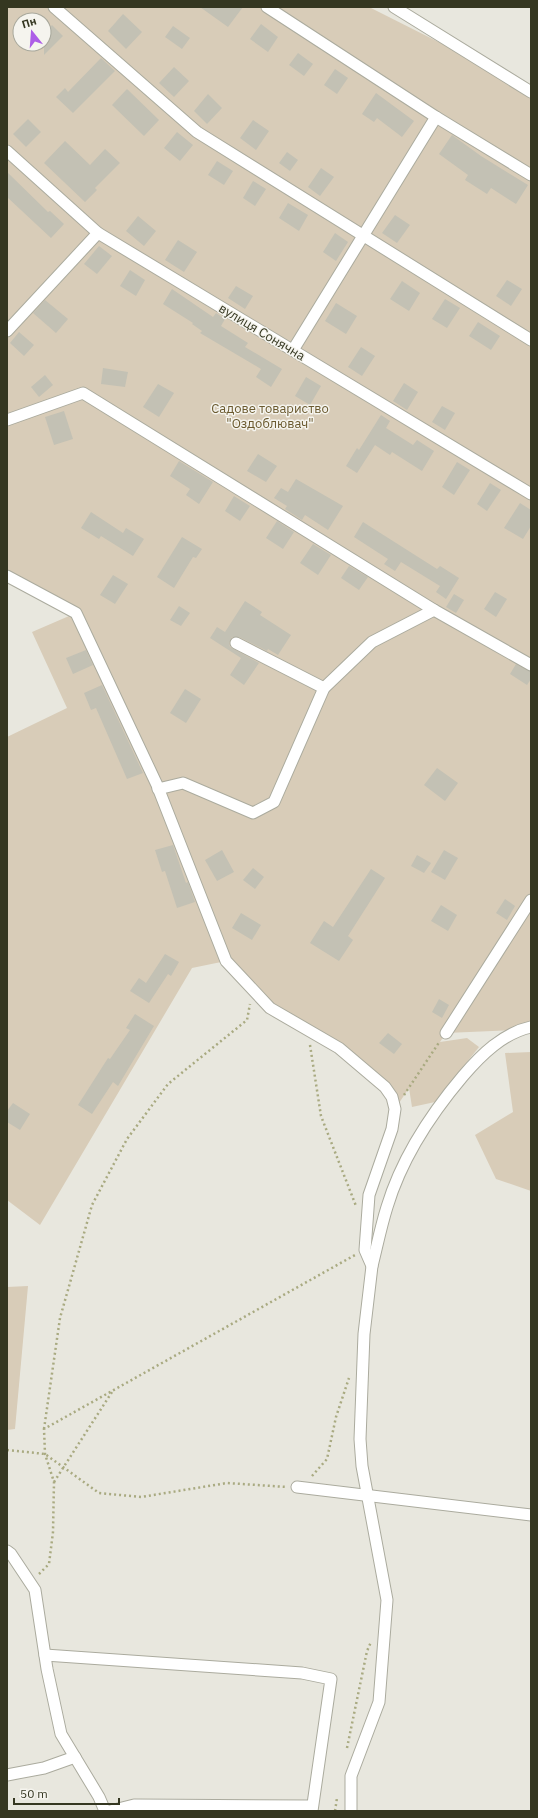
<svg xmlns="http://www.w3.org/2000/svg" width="538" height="1818" viewBox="0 0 538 1818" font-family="'IBM Plex Sans',sans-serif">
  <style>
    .green { fill: #d8ccb8; fill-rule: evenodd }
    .building { fill: #c3c1b4 }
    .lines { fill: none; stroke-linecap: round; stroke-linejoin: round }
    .minor-casing { stroke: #abab9e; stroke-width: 13 }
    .path { stroke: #a9aa81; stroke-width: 2.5; stroke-dasharray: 2 3; stroke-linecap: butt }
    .minor { stroke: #fff; stroke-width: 11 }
    .labels { text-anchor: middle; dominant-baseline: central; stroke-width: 3; stroke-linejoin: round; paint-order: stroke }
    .street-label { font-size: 13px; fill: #353721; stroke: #f5f4ee }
    .park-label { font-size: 13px; fill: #6a592e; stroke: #f5f4ee }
  </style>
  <rect width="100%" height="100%" fill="#e8e7de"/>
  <g class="green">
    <path d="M7,7h362l137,69 25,16v935l-13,3 -72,3 -6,9 27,-4 12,9 -44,55 -23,5 -3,-19 -14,21 -3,-12 -53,-49 -69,-40 -44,-47 -34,7 -152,257 -33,-25v-463l60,-29 -35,-76 44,-19 -69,-37zM20,20h24v24h-24z"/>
    <polygon points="531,1052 531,1191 496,1179 475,1135 513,1112 505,1053"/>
    <polygon points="28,1286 15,1429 7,1430 7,1287"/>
  </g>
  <g class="building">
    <polygon points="200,7 243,7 228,27"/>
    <polygon points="123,14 142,32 126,49 108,31"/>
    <polygon points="261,24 278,37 268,52 250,39"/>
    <polygon points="52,25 63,36 44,55 44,33"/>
    <polygon points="173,26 190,38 182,49 165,37"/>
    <polygon points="298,53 313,64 304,76 289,65"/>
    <polygon points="101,58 115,71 73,113 56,97 65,88 68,92"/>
    <polygon points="174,67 189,81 174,97 159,83"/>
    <polygon points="335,69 348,78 337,94 324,85"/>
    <polygon points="127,89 159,120 144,136 112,105"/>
    <polygon points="376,93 414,121 402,137 377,118 374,122 362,114"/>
    <polygon points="208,94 222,108 207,124 194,111"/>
    <polygon points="28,119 41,132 26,147 13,134"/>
    <polygon points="253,120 269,131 256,150 240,138"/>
    <polygon points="177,132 193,145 180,161 164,148"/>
    <polygon points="452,135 481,156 528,185 516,204 491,188 487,194 465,180 468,175 439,154"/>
    <polygon points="65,141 90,165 105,149 120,163 95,188 97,190 85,202 44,163"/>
    <polygon points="287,152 298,160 290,171 279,163"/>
    <polygon points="217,161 233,171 224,185 208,175"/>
    <polygon points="321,168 334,177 320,196 308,187"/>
    <polygon points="7,172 48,212 50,211 64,224 51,238 7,197"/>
    <polygon points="253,181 266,189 255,206 243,198"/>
    <polygon points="288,203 308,215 299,231 279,218"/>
    <polygon points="395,215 410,225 397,243 382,233"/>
    <polygon points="138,216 156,231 144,246 126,231"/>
    <polygon points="335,233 348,242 336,261 323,252"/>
    <polygon points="178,240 197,252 184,272 165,260"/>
    <polygon points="99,246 112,256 97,274 84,264"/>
    <polygon points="130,270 145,280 136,296 120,286"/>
    <polygon points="507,280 522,289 511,306 496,296"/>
    <polygon points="402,281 420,293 409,311 390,299"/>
    <polygon points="236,286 253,296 245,309 228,298"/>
    <polygon points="172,289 213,317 216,313 225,319 221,326 248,343 245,347 282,369 271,387 256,377 261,369 200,333 202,331 192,324 193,323 163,304"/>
    <polygon points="445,299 460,308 447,328 432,319"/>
    <polygon points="45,300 68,319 56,333 33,313"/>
    <polygon points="336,303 357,316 346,334 325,321"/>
    <polygon points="478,322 500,336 491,350 469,336"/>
    <polygon points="19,332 34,345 24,356 10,343"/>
    <polygon points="361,347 375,356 362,376 348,367"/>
    <polygon points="103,368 128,372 125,387 101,384"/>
    <polygon points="45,375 53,385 39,397 31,387"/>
    <polygon points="306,377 321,386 310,405 295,396"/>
    <polygon points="404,383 418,392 407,410 393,401"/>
    <polygon points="158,384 174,393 159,417 143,407"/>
    <polygon points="442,406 455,413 445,430 432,422"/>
    <polygon points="64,411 73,439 54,445 45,417"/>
    <polygon points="381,415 390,421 386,428 413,445 417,440 434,451 422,471 392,452 390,455 375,445 357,473 346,466 357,448 359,450"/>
    <polygon points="258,454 277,466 266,482 247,471"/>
    <polygon points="179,461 213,482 199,504 186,495 190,489 170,476"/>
    <polygon points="457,462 470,470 454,495 442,487"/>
    <polygon points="296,479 343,506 328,530 305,515 302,520 285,509 287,506 274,498 281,488 288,492"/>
    <polygon points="490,483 501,490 487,511 477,504"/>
    <polygon points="234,496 250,506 240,521 225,511"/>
    <polygon points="520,503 531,510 531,526 523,539 504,528"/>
    <polygon points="91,512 123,533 126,528 144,539 133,556 101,536 99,539 81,528"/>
    <polygon points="277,521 294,532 283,549 266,538"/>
    <polygon points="363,522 437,569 440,566 459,578 446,599 436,592 440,586 401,562 395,571 384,564 388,559 354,537"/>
    <polygon points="182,537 202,549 196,558 193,557 174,588 157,577"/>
    <polygon points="313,544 331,555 318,575 300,563"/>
    <polygon points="349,566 368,577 359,590 341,578"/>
    <polygon points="113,575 128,584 115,604 100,595"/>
    <polygon points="495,592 507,599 496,617 484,609"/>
    <polygon points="454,594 464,600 456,613 446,607"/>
    <polygon points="245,601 262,612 260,615 291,635 278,655 268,649 267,651 239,637 232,637 229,643 230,647 259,663 244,685 230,675 241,658 210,638 217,627 225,632"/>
    <polygon points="179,606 190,613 181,626 170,620"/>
    <polygon points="86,650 93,665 73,674 66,658"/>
    <polygon points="516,664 531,672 531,679 527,685 510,674"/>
    <polygon points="102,685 143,773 127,779 96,708 91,710 84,693"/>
    <polygon points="185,689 201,699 186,723 170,713"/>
    <polygon points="437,768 458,783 445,801 424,785"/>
    <polygon points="173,845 186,883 188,882 195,902 177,908 165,871 162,872 155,850"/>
    <polygon points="222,850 234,872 217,881 205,860"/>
    <polygon points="444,850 458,858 445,880 431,872"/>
    <polygon points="417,855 431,863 424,873 411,866"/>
    <polygon points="253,868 264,877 255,889 243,880"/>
    <polygon points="371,869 385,878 348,936 353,940 339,961 310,943 324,921 333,927"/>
    <polygon points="505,899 515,906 507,920 496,913"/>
    <polygon points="441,905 457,915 448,931 431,921"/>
    <polygon points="241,913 261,925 252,940 232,928"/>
    <polygon points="165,954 179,962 171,976 168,974 149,1003 130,991 139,978 146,983"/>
    <polygon points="439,999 449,1005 442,1018 432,1012"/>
    <polygon points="135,1014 154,1026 118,1086 113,1082 92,1114 78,1105 108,1058 110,1059 130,1030 126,1028"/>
    <polygon points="388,1033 402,1044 394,1054 379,1043"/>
    <polygon points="13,1103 30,1114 20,1130 7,1122 7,1111"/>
  </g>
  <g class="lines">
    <g class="minor-casing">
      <g id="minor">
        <polyline points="54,7 197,132 531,340"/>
        <polyline points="267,7 436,117 531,175"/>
        <polyline points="394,7 531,92"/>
        <polyline points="7,151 98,233 531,494"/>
        <polyline points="7,331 98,233"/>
        <polyline points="293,350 436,117"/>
        <polyline points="7,420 83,393 434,610 531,665"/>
        <polyline points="7,576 76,613 157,785 226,961 270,1008 339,1048 385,1087 392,1097 395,1109 392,1129 369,1195 365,1250 372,1266 364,1334 360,1439 362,1466 387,1600 379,1702 351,1776 351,1811"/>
        <polyline points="236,643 324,688"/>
        <polyline points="158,789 183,783 253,813 274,802 324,688 372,642 434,610"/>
        <polyline points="446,1033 531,900"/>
        <path d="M372,1266c5,-20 9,-40 15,-59 15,-50 43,-92 76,-131 18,-21 40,-43 68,-49"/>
        <polyline points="297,1487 531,1515"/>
        <polyline points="7,1551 11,1554 35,1590 47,1669 61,1734 99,1797 105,1811"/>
        <polyline points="45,1655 302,1673 331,1679 312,1811"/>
        <polyline points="7,1775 44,1768 75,1757"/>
        <polyline points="110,1811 134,1805 312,1806"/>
      </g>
    </g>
    <g class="path">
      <polyline points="310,1045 321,1116 356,1206"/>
      <polyline points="404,1095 440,1041"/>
      <polyline points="44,1429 60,1318 92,1205 127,1139 168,1084 247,1020 250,1004"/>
      <polyline points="7,1450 45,1454 99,1493 141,1497 227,1483 287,1487"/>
      <polyline points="312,1476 327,1459 336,1417 349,1378"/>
      <polyline points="54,1482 112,1392"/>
      <polyline points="39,1574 49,1564 53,1532 54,1482 45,1454 44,1429 355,1255"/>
      <polyline points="347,1748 367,1651 371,1642"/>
      <polyline points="335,1811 337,1798"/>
    </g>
    <use href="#minor" class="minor"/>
  </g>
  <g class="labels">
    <g class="street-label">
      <text transform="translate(262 332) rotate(31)">вулиця Сонячна</text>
    </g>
    <g class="park-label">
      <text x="270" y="408">Садове товариство<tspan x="270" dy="15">"Оздоблювач"</tspan></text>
    </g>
  </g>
  <rect width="538" height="1818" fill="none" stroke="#353721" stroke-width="16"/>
  <g transform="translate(32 32) rotate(343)"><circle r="19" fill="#f5f4ee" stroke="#a8a89c"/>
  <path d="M0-3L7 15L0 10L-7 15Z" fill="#ad5de7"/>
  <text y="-6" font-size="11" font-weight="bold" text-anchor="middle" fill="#353721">Пн</text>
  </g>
  <path d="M14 1798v6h105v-6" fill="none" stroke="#353721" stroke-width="2"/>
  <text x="20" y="1798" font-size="12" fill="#353721" stroke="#f5f4ee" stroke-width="3" paint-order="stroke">50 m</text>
</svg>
